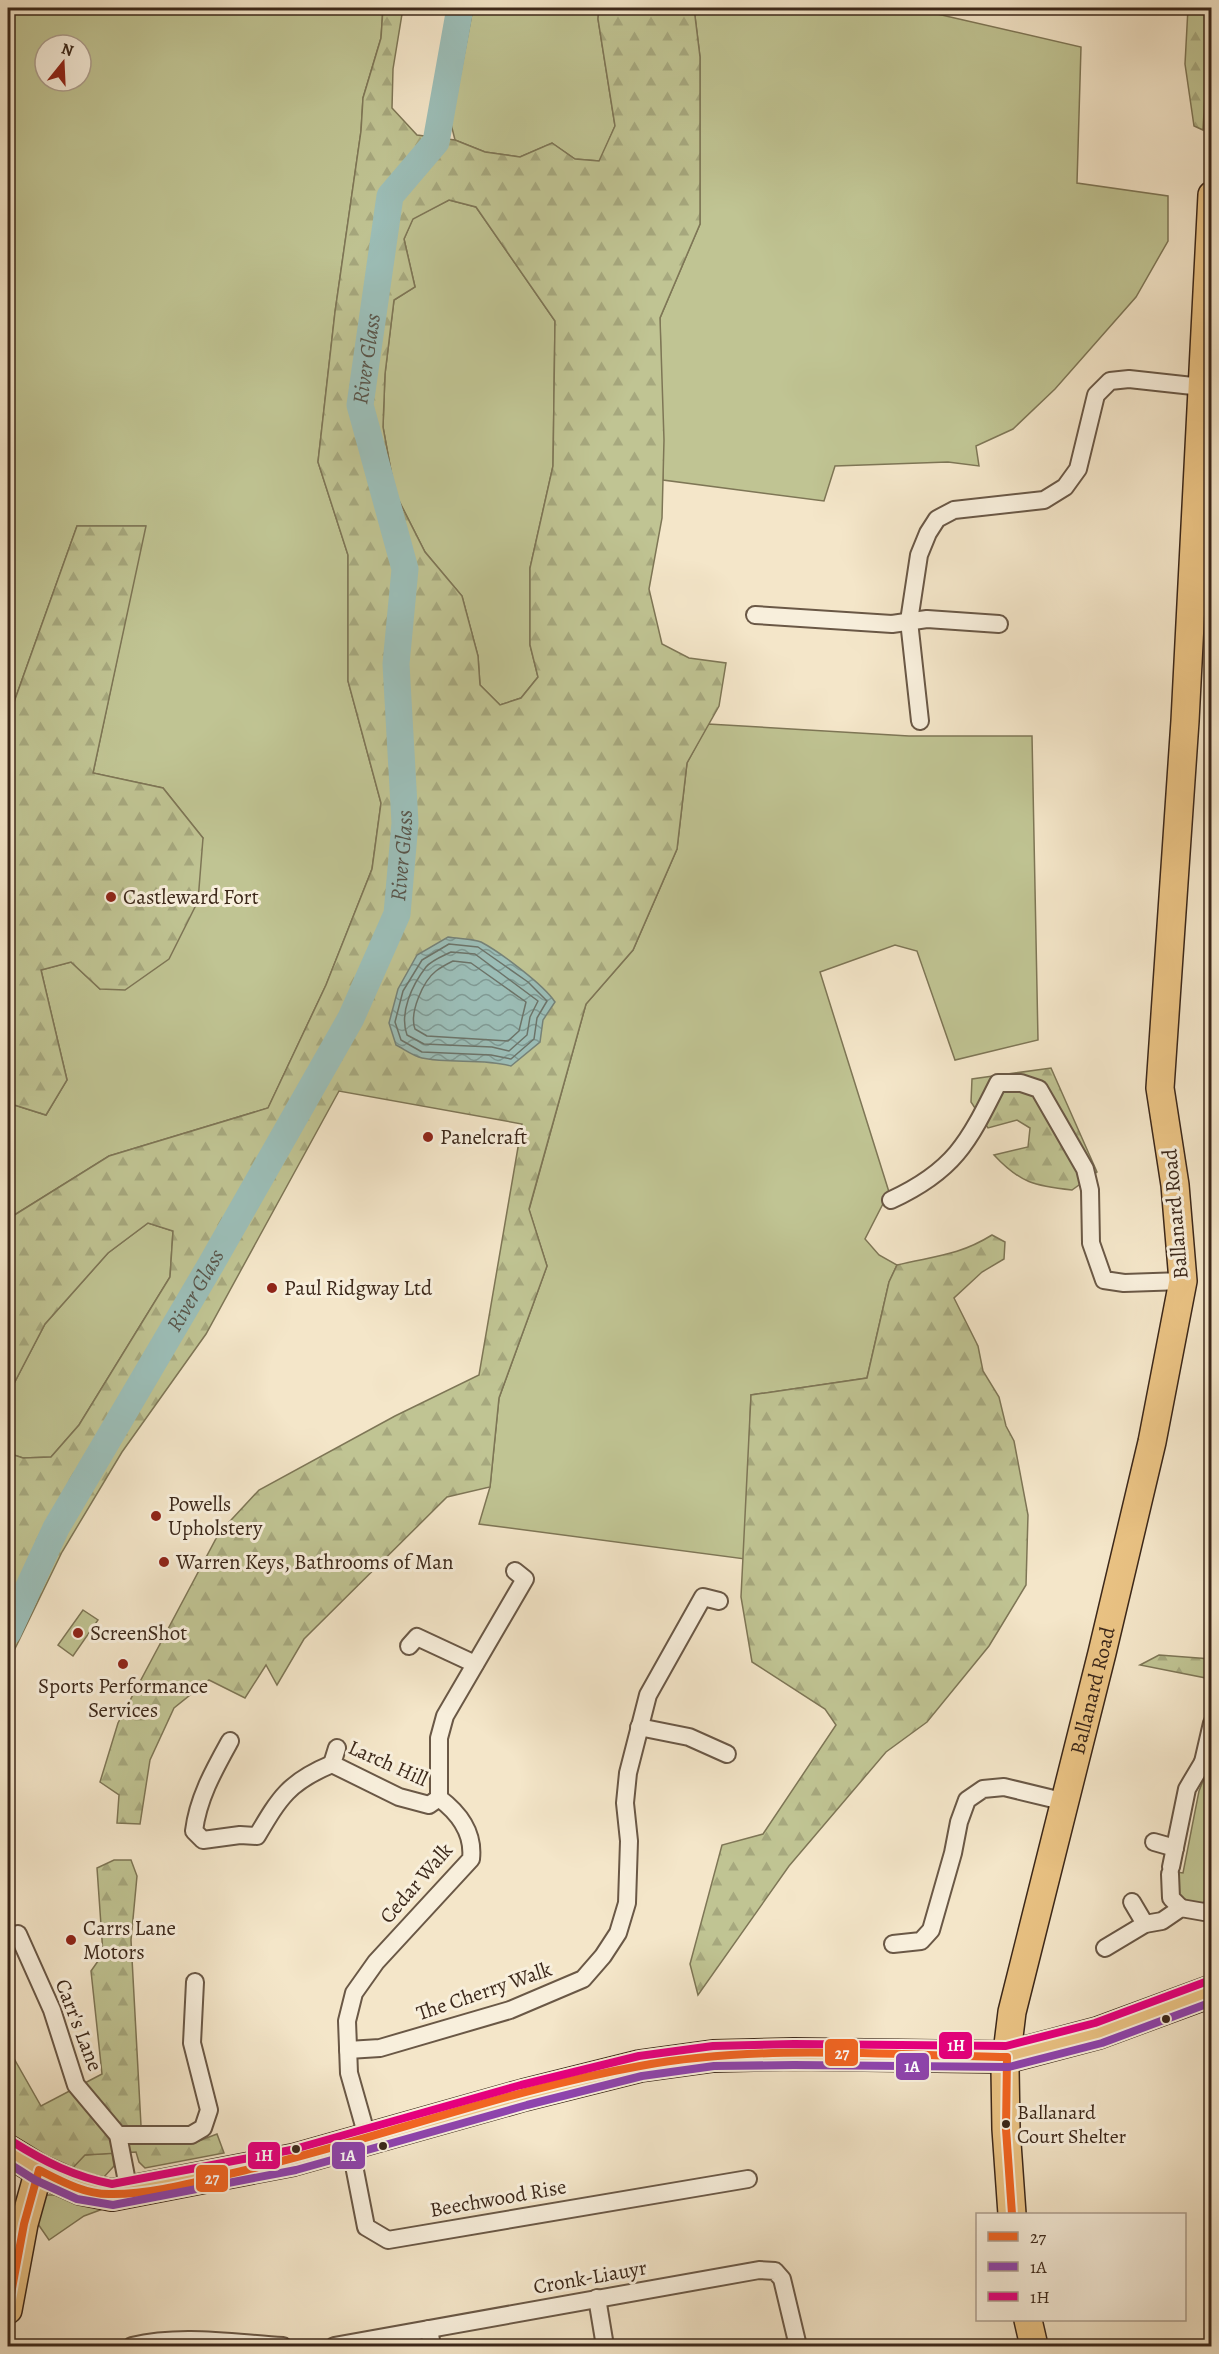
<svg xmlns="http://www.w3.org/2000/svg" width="1219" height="2354" viewBox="0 0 1219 2354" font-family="Alegreya,serif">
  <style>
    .green { fill: #c0c493; stroke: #7e7656; stroke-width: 1.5; fill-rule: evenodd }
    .forest { fill: url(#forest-firs); stroke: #7e7656; stroke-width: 1.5; fill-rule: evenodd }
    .water { fill: url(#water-waves); stroke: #768379; stroke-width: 1.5 }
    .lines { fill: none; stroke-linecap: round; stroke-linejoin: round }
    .shore { stroke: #6c746a; stroke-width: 1.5 }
    .river { stroke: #9cbfb9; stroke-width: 27 }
    .street-casing { stroke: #6a5846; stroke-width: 20 }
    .primary-casing { stroke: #3c281a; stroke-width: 30 }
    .highway-casing { stroke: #3c281a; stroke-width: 34 }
    .street { stroke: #f8efdc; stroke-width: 16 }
    .primary { stroke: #eac384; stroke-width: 27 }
    .highway { stroke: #eac384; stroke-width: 32 }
    .bus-1-casing { stroke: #f8efdc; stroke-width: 12 }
    .bus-2-casing { stroke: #f8efdc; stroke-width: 12 }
    .bus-3-casing { stroke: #f8efdc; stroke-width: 12 }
    .bus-1 { stroke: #f26522; stroke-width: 8 }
    .bus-2 { stroke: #8e44ad; stroke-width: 8 }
    .bus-3 { stroke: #e5007d; stroke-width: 8 }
    .poi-dot { fill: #8f2418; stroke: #f8efdc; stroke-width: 2 }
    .bus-dot { fill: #3c281a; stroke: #f8efdc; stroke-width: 2 }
    .labels { text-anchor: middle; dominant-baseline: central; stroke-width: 6; stroke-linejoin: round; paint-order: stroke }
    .bus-label { font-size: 20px; fill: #3c281a; stroke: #f8efdc; text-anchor: start }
    .poi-label { font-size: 21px; fill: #3c281a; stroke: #f8efdc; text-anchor: start }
    .street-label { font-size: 21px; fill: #3c281a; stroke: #f8efdc }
    .water-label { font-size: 22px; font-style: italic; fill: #59554a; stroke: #f8efdc }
    .line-badge { stroke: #f8efdc; stroke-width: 2 }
    .badge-label { font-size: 16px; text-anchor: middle; font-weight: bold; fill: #fff }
  </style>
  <defs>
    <pattern id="forest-firs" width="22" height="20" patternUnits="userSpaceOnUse" patternTransform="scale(1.5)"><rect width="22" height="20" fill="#c0c493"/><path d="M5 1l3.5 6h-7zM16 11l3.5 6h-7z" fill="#a6a87e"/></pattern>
    <pattern id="water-waves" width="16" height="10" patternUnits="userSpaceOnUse" patternTransform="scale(1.5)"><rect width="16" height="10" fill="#9cbfb9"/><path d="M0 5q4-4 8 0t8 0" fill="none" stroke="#809b96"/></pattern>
  </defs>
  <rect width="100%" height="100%" fill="#f4e6c9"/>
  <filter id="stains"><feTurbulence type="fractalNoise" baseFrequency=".00333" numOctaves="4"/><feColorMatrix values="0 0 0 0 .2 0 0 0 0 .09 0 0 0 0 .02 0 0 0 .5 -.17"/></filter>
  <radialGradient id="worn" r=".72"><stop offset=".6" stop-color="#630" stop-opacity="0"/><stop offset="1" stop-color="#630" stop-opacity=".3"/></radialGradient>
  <g class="green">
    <path d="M8,8h375l-2,30 -18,60 -2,33 -26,181 -17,150 30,93v126l33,122 -9,66 -46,116 -58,123 -159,48 -101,63v-116l38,12 21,-35 -26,-110 30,-8 29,27 103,-151 -40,-50 -70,-15 52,-247h-68l-69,193zM45,45h36v36h-36z"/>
    <polygon points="473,8 599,8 598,19 615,126 600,161 575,159 552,143 520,157 485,152 455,140 451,124"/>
    <polygon points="694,8 911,8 1081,47 1077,183 1168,196 1168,241 1136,297 1055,389 1013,429 976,446 979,466 948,462 835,466 824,501 663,480 660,318 700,224 700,57"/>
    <polygon points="449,200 476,207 555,321 553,466 530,568 530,645 538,677 521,698 500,705 480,685 478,656 462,596 425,552 395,493 383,427 385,374 394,300 415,287 404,239 413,218"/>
    <polygon points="708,724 909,736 1032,736 1038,1040 955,1060 917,951 895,945 820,972 889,1192 865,1239 879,1255 897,1265 889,1282 867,1378 751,1395 745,1559 479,1524 490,1487 499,1398 547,1266 529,1210 586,1004 633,950 677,849 687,763"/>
    <polygon points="148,1223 173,1231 170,1277 79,1425 51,1457 23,1458 8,1453 8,1395 45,1324 108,1253"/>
    <polygon points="83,1610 98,1620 73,1656 58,1645"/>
    <path d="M1211,1775v130c-10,2 -23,-3 -32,-9l-3,-24 7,1 16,-82 4,-10z"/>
    <polygon points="112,2153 114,2166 103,2178 65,2176 84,2155"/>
    <polygon points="47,2195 55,2195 93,2205 119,2203 84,2216 49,2240 38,2224 42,2201"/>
  </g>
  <g class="forest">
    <path d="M383,8h20l-10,61 -1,39 25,27 38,5 30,12 35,5 32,-14 23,16 24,2 16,-35 -17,-107 1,-11h95l6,49v167l-40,94 4,122 -2,78 -13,71 13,55 27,14 37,5 -7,43 -32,57 -10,86 -44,101 -47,54 -57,205 18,57 -48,132 -9,89 -43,10 -143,142 -27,46 -11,-20 -21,33 -36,-18 -35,28 -24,52 -10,64 -23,-1 2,-28 -19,-13 18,-59 101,-190 40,-43 136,-74 84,-41 43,-251 -183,-33 -133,243 -84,118 -60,100 -54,111v-210l15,5 28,-1 28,-32 91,-148 3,-46 -25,-8 -40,30 -63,71 -37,71v-176l101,-63 159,-48 58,-123 46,-116 9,-66 -33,-122v-126l-30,-93 17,-150 26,-181 2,-33 18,-60zM449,200l27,7 79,114 -2,145 -23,102v77l8,32 -17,21 -21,7 -20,-20 -2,-29 -16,-60 -37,-44 -30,-59 -12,-66 2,-53 9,-74 21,-13 -11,-48 9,-20z"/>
    <polygon points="1188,8 1210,8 1203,130 1194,126 1185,64"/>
    <polygon points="77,526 146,526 93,773 163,788 203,838 198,901 169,959 125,990 100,989 71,962 41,970 67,1080 46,1115 8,1103 8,719"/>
    <path d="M1051,1068l46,104 -25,18c-37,-4 -52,-7 -78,-35l34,-8 2,-19 -13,-8 -29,8 -17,-26 1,-23z"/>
    <path d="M992,1235l13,7 -1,17 -22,13 -28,26 24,48 5,25 16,26 7,29 8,15 14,74 -2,70 -37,61 -62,76 -41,30 -97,114 -91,129 -8,-31 32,-119 41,-11 73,-109 -11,-16 -73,-47 -11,-65 10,-202 116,-17 22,-96 8,-17c37,-9 61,-9 95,-30z"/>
    <polygon points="1159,1655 1211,1659 1211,1679 1140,1665"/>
    <polygon points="114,1860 131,1860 137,1876 131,1940 142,2144 196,2142 217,2134 224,2153 145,2168 139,2162 136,2152 85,2155 65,2176 8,2142 8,2048 41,2106 102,2074 91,1971 103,1954 97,1868"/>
  </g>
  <path class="water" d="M448,937c10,2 24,1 33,5 19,10 63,43 74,60l-12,18 -3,22 -29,24c-29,-8 -59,-2 -89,-8 -9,-2 -18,-9 -26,-13l-7,-22 9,-34 19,-34z"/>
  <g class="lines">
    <g class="shore">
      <polygon points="449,944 478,947 528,982 547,1001 537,1018 534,1039 511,1059 491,1055 422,1052 401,1040 395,1022 403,991 422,960"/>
      <path d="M451,952l24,2 63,47 -8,16 -3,18 -18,16 -17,-4 -68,-3 -17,-9c-8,-22 5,-50 19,-68 6,-7 17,-11 25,-15z"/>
      <path d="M453,961l18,2 55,39 -7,29 -11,10 -81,-5 -12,-7c-6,-16 8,-48 21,-58 5,-4 11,-7 17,-10z"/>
    </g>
    <path class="river" id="s1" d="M8,1632l48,-104 154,-262 141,-248 46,-104 8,-91 -9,-159 9,-95 -45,-164 30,-209 46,-54 24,-134"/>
    <g class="street-casing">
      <g id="street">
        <polyline points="755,615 892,624 927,619 999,624"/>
        <polyline points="920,721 909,621 919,555 928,533 937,519 954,510 1044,500 1065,487 1078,469 1096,395 1110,381 1129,379 1202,387"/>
        <path d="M891,1200c63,-29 77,-57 107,-117h23l18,6 46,80 5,21 1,53 13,37 20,3 59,-2"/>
        <polyline points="409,1646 417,1637 475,1664"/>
        <polyline points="639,1727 689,1737 727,1754"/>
        <path d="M230,1741c-16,29 -32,57 -36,90l9,9 37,-5 17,1c23,-39 32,-54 75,-72"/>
        <polyline points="337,1748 332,1764 399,1797 429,1805 439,1798"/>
        <polyline points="1203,1762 1212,1723"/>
        <polyline points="1154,1842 1175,1848"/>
        <polyline points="1171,1867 1187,1789 1203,1762 1212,1764"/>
        <polyline points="1170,1874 1171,1898 1181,1908"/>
        <polyline points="1132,1902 1145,1924"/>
        <polyline points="18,1934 52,2010 76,2085 118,2135 129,2192"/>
        <polyline points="893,1944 921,1941 931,1930 953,1853 959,1822 967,1800 983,1789 1004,1787 1066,1802"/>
        <polyline points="1105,1948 1145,1924 1162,1921 1181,1908 1204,1912 1212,1909"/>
        <polyline points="348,2050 380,2048 510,2010 583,1979 603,1956 618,1933 627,1903 629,1841 625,1803 628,1773 648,1695 703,1597 719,1601"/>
        <polyline points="118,2135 191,2135 203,2128 209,2110 192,2043 195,1982"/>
        <path d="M368,2140l-19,-67 -2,-52 7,-28 22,-31 95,-103c3,-26 -12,-46 -32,-61v-60l6,-22 80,-137 -10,-8"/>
        <polyline points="350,2145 366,2227 388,2240 748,2179"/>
        <polyline points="597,2298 605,2346"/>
        <polyline points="429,2329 432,2346"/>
        <path d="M132,2346c49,-12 101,-3 151,0"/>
        <polyline points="334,2346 759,2270 775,2271 782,2279 798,2346"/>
      </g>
    </g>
    <g class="primary-casing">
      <g id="primary">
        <path id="s2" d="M1012,2214l-6,-85 -1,-60 7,-57 90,-359 50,-211 31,-161 -8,-96 -15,-97 25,-367 27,-526"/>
        <polyline points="8,2310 24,2224 39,2170"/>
        <polyline points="1028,2320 1034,2346"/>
      </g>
    </g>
    <g class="highway-casing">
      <polyline id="highway" points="8,2151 39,2170 81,2189 112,2195 293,2160 524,2095 640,2066 713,2056 794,2054 1007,2057 1098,2033 1212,1991"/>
    </g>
    <use href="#street" class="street"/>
    <use href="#primary" class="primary"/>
    <use href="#highway" class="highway"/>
    <g class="bus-1-casing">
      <path id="bus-1" d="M8,2310l16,-86 15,-54c22,11 45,24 70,24 45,1 93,-14 137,-24 132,-31 260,-80 394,-104 121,-22 245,-11 367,-9l-1,72 6,85"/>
    </g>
    <g class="bus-2-casing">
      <polyline id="bus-2" points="8,2163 35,2180 77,2199 113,2205 296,2170 527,2105 642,2076 714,2066 794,2065 1009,2067 1102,2043 1212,2002"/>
    </g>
    <g class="bus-3-casing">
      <path id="bus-3" d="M13,2142c32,20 62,35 99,42l179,-34 230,-65 118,-29 74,-10 81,-2 212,2 89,-23 113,-42"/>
    </g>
    <use href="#bus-1" class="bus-1"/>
    <use href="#bus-2" class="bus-2"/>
    <use href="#bus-3" class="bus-3"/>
  </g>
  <g class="poi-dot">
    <circle cx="111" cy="897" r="6"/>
    <circle cx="428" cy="1137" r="6"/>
    <circle cx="272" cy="1288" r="6"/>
    <circle cx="156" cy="1516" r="6"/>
    <circle cx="164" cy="1562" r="6"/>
    <circle cx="78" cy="1633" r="6"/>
    <circle cx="123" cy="1664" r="6"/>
    <circle cx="71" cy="1940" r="6"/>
  </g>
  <g class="bus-dot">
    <circle cx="1166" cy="2019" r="5"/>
    <circle cx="1006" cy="2124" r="5"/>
    <circle cx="383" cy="2146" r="5"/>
    <circle cx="296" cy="2149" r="5"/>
  </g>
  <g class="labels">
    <g class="bus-label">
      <text x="1017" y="2112">Ballanard<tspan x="1017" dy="24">Court Shelter</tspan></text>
    </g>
    <g class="poi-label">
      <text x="123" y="897">Castleward Fort</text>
      <text x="440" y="1137">Panelcraft</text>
      <text x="284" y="1288">Paul Ridgway Ltd</text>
      <text x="168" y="1504">Powells<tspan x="168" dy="24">Upholstery</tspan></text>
      <text x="176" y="1562">Warren Keys, Bathrooms of Man</text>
      <text x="90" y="1633">ScreenShot</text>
      <text x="123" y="1686" text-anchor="middle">Sports Performance<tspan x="123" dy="24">Services</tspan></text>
      <text x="83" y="1928">Carrs Lane<tspan x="83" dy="24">Motors</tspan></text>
    </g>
    <g class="street-label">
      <text transform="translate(1175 1214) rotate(-95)">Ballanard Road</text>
      <text stroke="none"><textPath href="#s2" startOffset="534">Ballanard Road</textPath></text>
      <text transform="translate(388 1763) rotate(24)">Larch Hill</text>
      <text transform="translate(416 1883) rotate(-49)">Cedar Walk</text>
      <text transform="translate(484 1991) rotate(-19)">The Cherry Walk</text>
      <text transform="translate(79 2025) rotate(69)">Carr's Lane</text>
      <text transform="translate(498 2198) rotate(-10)">Beechwood Rise</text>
      <text transform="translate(590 2277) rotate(-10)">Cronk-Liauyr</text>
    </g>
    <g class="water-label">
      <text stroke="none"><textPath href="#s1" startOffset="1380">River Glass</textPath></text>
      <text stroke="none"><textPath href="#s1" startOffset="876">River Glass</textPath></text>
      <text stroke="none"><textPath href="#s1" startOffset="390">River Glass</textPath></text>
    </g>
  </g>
  <g class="line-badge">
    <rect x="938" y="2031" width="35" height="29" rx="6" fill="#e5007d"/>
    <rect x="824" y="2038" width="35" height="29" rx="6" fill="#f26522"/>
    <rect x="895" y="2052" width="35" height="29" rx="6" fill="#8e44ad"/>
    <rect x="247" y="2141" width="34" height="29" rx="6" fill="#e5007d"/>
    <rect x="331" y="2141" width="35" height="29" rx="6" fill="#8e44ad"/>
    <rect x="195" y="2164" width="34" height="29" rx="6" fill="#f26522"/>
  </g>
  <g class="badge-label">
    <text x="956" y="2051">1H</text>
    <text x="842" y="2059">27</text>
    <text x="912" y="2072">1A</text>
    <text x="264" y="2161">1H</text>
    <text x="348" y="2161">1A</text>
    <text x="212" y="2184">27</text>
  </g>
  <rect width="1219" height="2354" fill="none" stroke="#f4e6c9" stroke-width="30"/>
  <rect x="9" y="9" width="1201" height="2336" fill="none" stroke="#3c281a" stroke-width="3"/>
  <rect x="15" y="15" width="1189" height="2324" fill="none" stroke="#3c281a" stroke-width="1.5"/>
  <rect x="976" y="2213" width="210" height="108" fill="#f8efdc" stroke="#ad9f8e" stroke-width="1.5"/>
  <rect x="988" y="2232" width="30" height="9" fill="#f26522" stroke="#ad9f8e" stroke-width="1.5"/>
  <text x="1030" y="2243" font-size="18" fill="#3c281a">27</text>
  <rect x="988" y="2262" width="30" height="9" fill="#8e44ad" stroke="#ad9f8e" stroke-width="1.5"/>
  <text x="1030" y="2273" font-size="18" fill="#3c281a">1A</text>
  <rect x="988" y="2292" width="30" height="9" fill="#e5007d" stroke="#ad9f8e" stroke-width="1.5"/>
  <text x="1030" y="2303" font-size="18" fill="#3c281a">1H</text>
  <g transform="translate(63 63) rotate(18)"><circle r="28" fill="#f8efdc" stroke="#ad9f8e" stroke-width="1.5"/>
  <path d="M0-4.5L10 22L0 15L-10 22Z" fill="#8f2418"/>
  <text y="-9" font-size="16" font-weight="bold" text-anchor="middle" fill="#3c281a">N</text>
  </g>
  <rect width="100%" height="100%" filter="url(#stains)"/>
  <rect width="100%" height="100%" fill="url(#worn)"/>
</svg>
